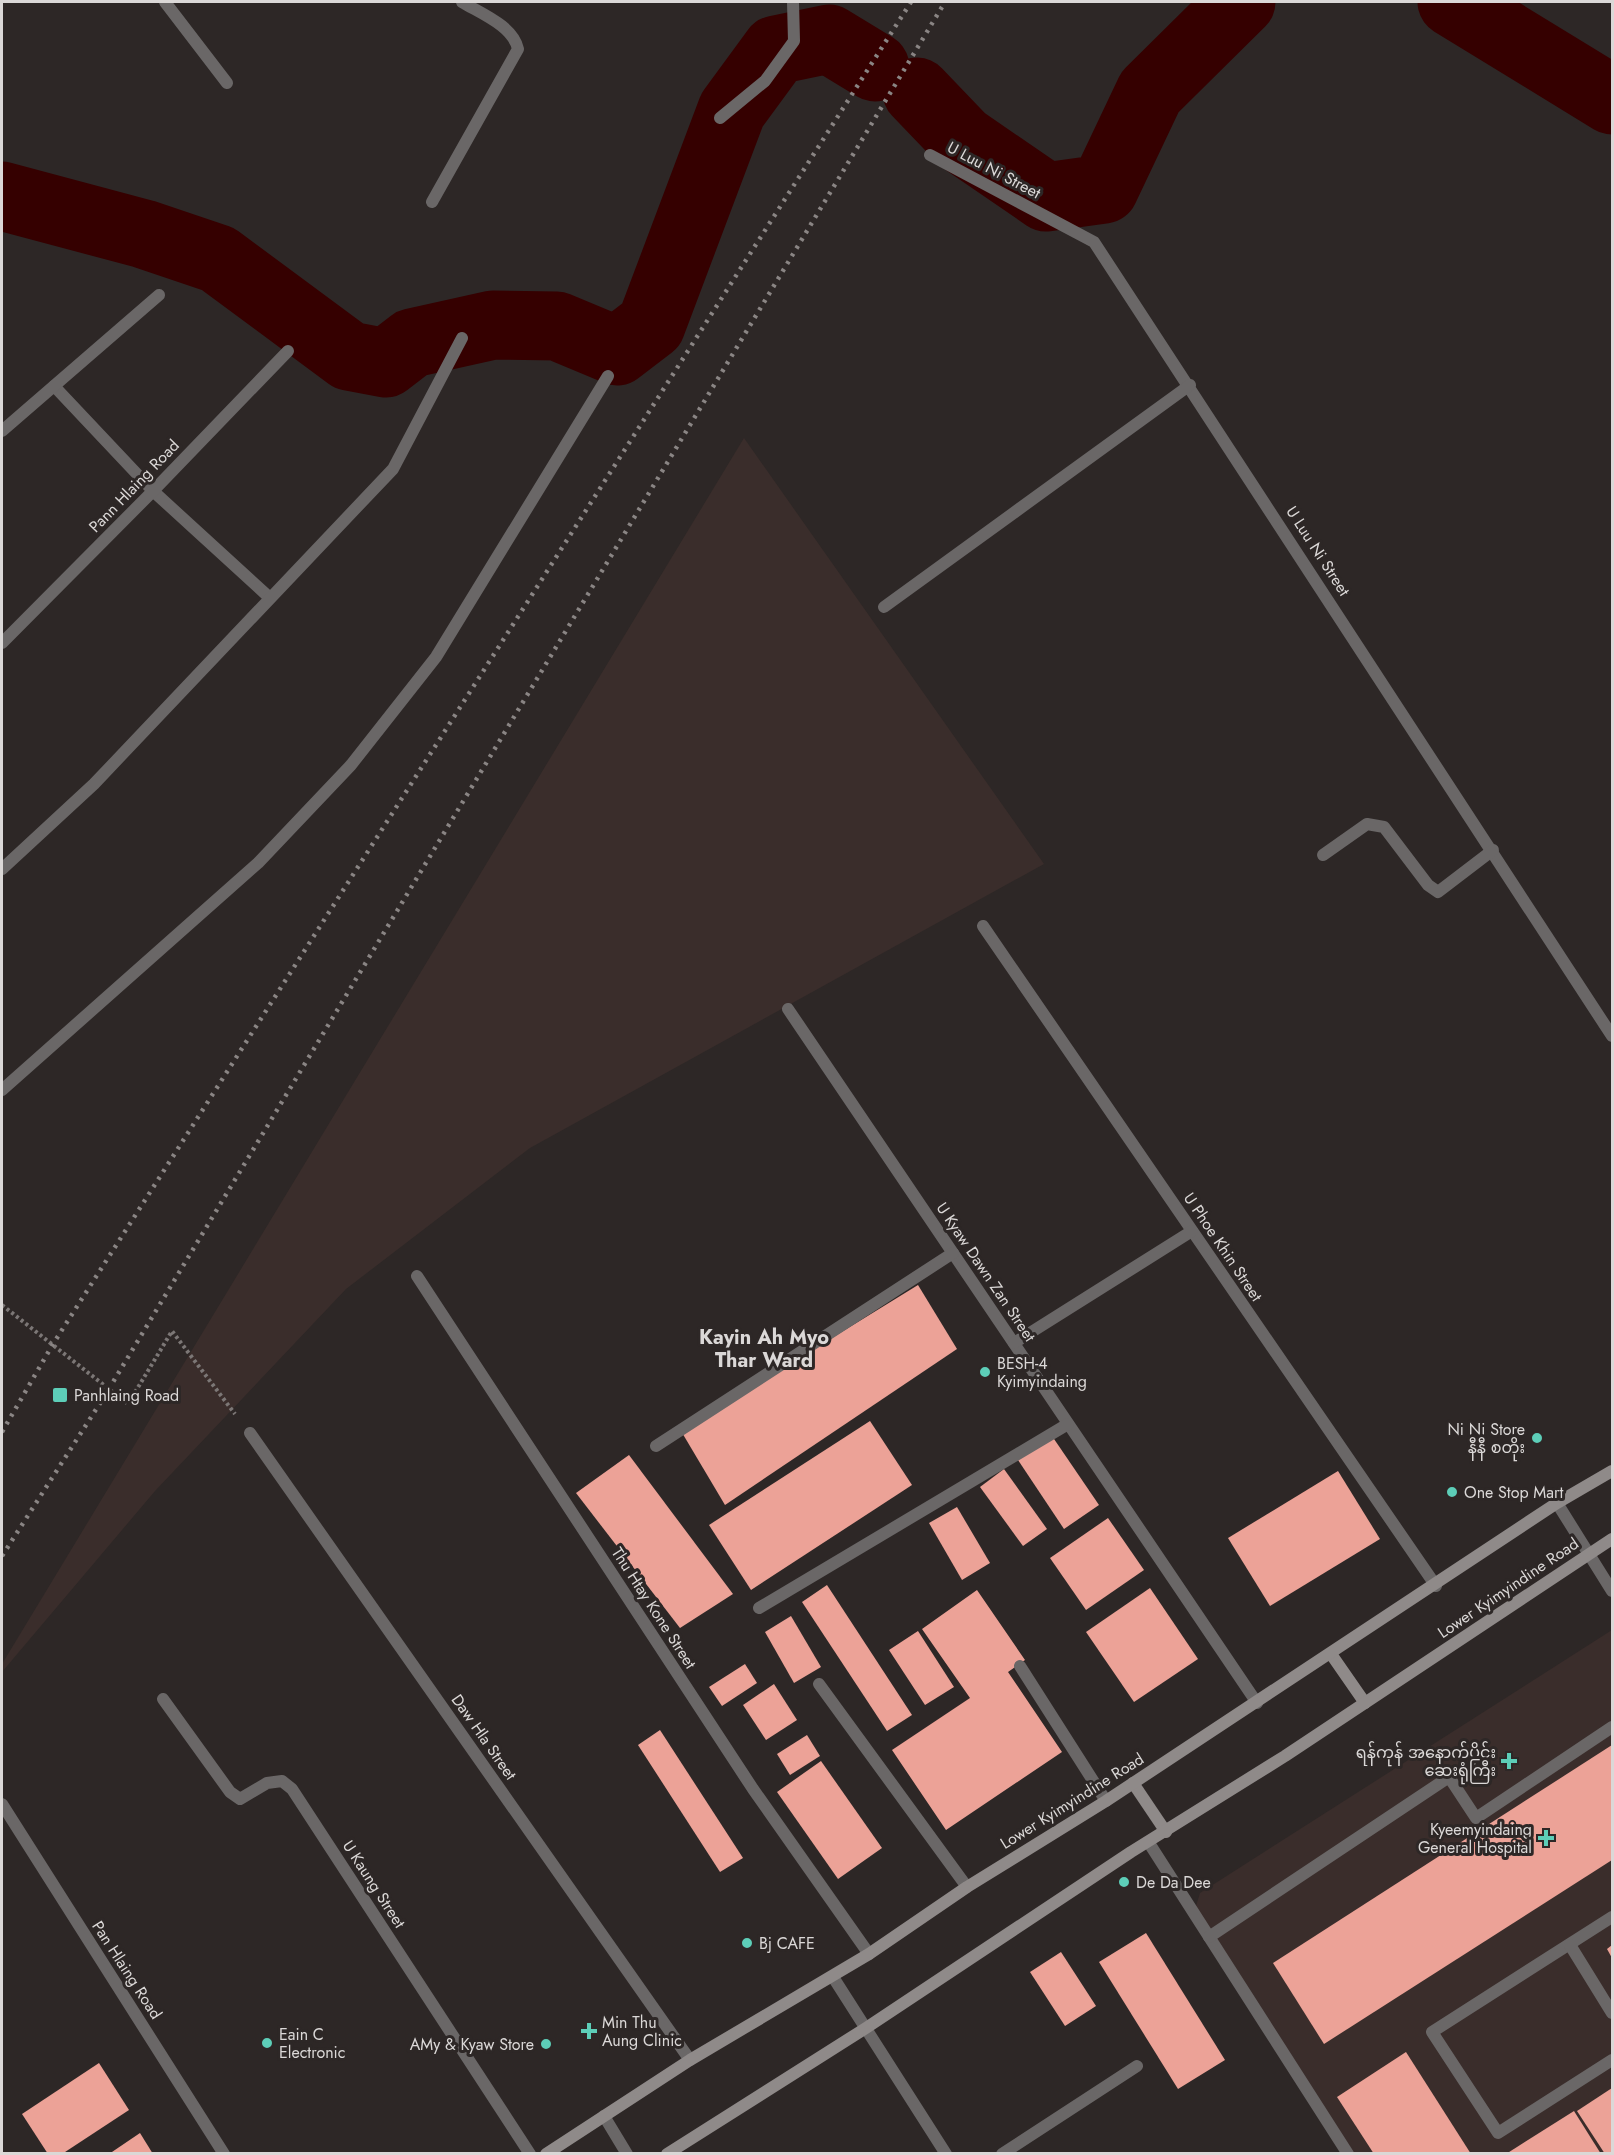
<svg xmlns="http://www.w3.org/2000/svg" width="1614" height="2155" viewBox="0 0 1614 2155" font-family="Jost,'Noto Sans Myanmar',sans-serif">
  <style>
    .built { fill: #3a2d2b }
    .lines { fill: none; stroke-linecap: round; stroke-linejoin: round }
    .river { stroke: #350000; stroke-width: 69 }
    .building { fill: #eca297 }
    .path { stroke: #7c7776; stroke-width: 4; stroke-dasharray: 3 3; stroke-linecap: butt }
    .service { stroke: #6a6767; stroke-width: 12 }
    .minor { stroke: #6a6767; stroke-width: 12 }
    .tertiary { stroke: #6a6767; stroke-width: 12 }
    .secondary { stroke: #8f8a89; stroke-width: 12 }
    .rail { stroke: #8a8584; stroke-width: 4.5; stroke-dasharray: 3 6; stroke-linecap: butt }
    .poi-dot { fill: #5dceb8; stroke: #2d2726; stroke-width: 2 }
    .labels { text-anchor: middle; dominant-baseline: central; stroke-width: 6; stroke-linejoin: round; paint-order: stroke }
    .street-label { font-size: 16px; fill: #dbd8d7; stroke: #2d2726 }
    .poi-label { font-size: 16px; fill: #dbd8d7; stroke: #2d2726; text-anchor: start }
    .quarter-label { font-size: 20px; font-weight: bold; fill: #dbd8d7; stroke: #2d2726 }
  </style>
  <rect width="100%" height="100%" fill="#2d2726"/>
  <g class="built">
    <polygon points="744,438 1044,864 530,1148 346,1289 155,1491 2,1672 2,1664"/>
    <polygon points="1612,1630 1612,2153 1341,2153 1194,1913 1200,1893"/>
  </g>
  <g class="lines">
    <g class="river">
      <polyline points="1452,2 1612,100"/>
      <polyline points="917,92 963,140 1046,197 1104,189 1150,92 1241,2"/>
      <polyline points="2,196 144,234 218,259 349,356 386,363 412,343 493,325 557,326 617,351 651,325 732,110 776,50 829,39 875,67"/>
    </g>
  </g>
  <g class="building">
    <polygon points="918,1285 957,1349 725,1505 681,1431"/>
    <polygon points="870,1421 912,1485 751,1590 709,1525"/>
    <polygon points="1052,1436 1099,1505 1064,1529 1018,1460"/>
    <polygon points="629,1455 733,1594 680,1628 576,1493"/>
    <polygon points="1004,1469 1047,1529 1023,1546 980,1487"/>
    <polygon points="1338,1471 1380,1539 1270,1606 1228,1538"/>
    <polygon points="957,1507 990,1563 962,1580 929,1523"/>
    <polygon points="1108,1518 1144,1570 1086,1610 1050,1558"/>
    <polygon points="827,1585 912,1715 887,1731 802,1602"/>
    <polygon points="1150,1588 1198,1659 1134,1702 1086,1632"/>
    <polygon points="977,1590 1025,1660 1008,1672 1062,1752 946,1830 892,1750 970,1698 922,1629"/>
    <polygon points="791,1616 821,1667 794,1683 765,1632"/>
    <polygon points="918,1631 954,1687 925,1705 889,1650"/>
    <polygon points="745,1664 757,1683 722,1706 709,1687"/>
    <polygon points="774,1684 797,1720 766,1740 743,1705"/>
    <polygon points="660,1730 743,1858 720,1872 638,1745"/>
    <polygon points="807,1735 820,1756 790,1775 777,1754"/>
    <polygon points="1612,1745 1612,1860 1324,2044 1273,1963"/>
    <polygon points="821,1761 882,1848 838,1879 777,1792"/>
    <polygon points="1146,1933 1225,2060 1178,2089 1099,1962"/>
    <polygon points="1612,1945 1612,1958 1607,1949"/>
    <polygon points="1061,1952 1096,2006 1065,2026 1030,1972"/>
    <polygon points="1406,2052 1471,2154 1374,2154 1337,2097"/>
    <polygon points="99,2063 129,2110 62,2154 48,2154 22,2114"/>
    <polygon points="1612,2088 1612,2154 1605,2154 1577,2111"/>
    <polygon points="1574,2111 1601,2154 1506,2154"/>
    <polygon points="140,2133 153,2154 109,2154"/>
  </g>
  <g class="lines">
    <polyline class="path" points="2,1305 128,1404 172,1331 235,1414"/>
    <g class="service">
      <polyline points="983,926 1436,1586"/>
      <polyline points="788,1009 1257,1703"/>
      <polyline points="417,1276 753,1789 869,1954"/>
      <polyline points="250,1433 690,2060"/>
      <polyline points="656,1446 953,1253"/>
      <polyline points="1557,1503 1612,1591"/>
      <polyline points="759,1608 1068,1424"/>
      <polyline points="1020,1666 1106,1801"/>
      <polyline points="819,1684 967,1887"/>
      <polyline points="163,1699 230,1792 240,1799 267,1783 282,1781 292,1789 530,2154"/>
      <polyline points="1149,1843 1348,2154"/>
      <polyline points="1612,1917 1432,2032 1498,2133 1612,2060"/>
      <polyline points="1209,1937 1449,1777 1476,1818 1612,1727"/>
      <polyline points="1570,1945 1612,2013"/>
      <polyline points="1002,2154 1137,2066"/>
    </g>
    <g class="minor">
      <polyline points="165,2 227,83"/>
      <polyline points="720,118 765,81 794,41 793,2"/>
      <polyline points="930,155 1094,242 1612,1036"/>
      <path d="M432,202l86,-153c-5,-23 -36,-35 -56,-47"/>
      <polyline points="54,386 153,491 270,598"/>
      <polyline points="2,431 159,295"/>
      <polyline points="884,607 1190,385"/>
      <polyline points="2,643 153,491 288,351"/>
      <polyline points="1323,855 1367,824 1384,827 1428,885 1438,892 1493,850"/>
      <polyline points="2,869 94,784 393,469 462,338"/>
      <polyline points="2,1090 258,863 351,765 436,657 608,376"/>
      <polyline points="1014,1343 1192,1231"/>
      <polyline points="833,1977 946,2154"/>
      <polyline points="604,2116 627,2154"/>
    </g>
    <polyline class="tertiary" points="2,1804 224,2154"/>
    <g class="secondary">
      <polyline points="1331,1654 1365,1703"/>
      <polyline points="1133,1783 1166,1832"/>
      <polyline points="546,2154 690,2060 869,1954 967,1887 1106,1801 1557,1503 1612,1471"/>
      <polyline points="667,2154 866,2028 1131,1852 1285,1756 1612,1539"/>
    </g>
    <g class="rail">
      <polyline points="2,1432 53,1344 911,2"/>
      <polyline points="2,1556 104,1397 945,2"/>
    </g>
  </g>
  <g class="poi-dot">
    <circle cx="985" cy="1372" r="6"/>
    <rect x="52" y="1387" width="16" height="16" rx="3"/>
    <circle cx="1537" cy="1438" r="6"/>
    <circle cx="1452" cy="1492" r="6"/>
    <path d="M1506 1752h6v6h6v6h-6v6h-6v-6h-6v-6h6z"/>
    <path d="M1543 1829h6v6h6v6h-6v6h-6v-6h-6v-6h6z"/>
    <circle cx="1124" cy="1882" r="6"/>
    <circle cx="747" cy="1943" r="6"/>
    <path d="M586 2022h6v6h6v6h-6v6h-6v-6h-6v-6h6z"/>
    <circle cx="267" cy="2043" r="6"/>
    <circle cx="546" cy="2044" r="6"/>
  </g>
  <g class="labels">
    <g class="street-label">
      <text transform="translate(994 170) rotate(28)">U Luu Ni Street</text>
      <text transform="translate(134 486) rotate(-46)">Pann Hlaing Road</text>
      <text transform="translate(1318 551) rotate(57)">U Luu Ni Street</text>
      <text transform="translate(1223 1247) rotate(56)">U Phoe Khin Street</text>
      <text transform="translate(986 1272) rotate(56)">U Kyaw Dawn Zan Street</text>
      <text transform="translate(1508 1588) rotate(-34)">Lower Kyimyindine Road</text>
      <text transform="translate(654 1608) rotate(57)">Thu Htay Kone Street</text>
      <text transform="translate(484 1737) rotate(55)">Daw Hla Street</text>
      <text transform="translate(1072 1801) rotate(-32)">Lower Kyimyindine Road</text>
      <text transform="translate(374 1884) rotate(57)">U Kaung Street</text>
      <text transform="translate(127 1970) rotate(57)">Pan Hlaing Road</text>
    </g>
    <g class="poi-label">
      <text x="997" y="1363">BESH-4<tspan x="997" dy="18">Kyimyindaing</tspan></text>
      <text x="74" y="1395">Panhlaing Road</text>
      <text x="1525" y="1429" text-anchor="end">Ni Ni Store<tspan x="1525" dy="18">နီနီ စတိုး</tspan></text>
      <text x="1464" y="1492">One Stop Mart</text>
      <text x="1496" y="1752" text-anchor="end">ရန်ကုန် အနောက်ပိုင်း<tspan x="1496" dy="18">ဆေးရုံကြီး</tspan></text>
      <text x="1532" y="1829" text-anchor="end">Kyeemyindaing<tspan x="1532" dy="18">General Hospital</tspan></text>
      <text x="1136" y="1882">De Da Dee</text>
      <text x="759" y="1943">Bj CAFE</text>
      <text x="602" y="2022">Min Thu<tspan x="602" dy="18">Aung Clinic</tspan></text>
      <text x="279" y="2034">Eain C<tspan x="279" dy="18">Electronic</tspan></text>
      <text x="534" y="2044" text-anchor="end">AMy &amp; Kyaw Store</text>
    </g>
    <g class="quarter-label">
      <text x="764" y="1337">Kayin Ah Myo<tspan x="764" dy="23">Thar Ward</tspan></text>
    </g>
  </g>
  <rect width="1614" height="2155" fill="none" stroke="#dbd8d7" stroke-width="6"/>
</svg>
